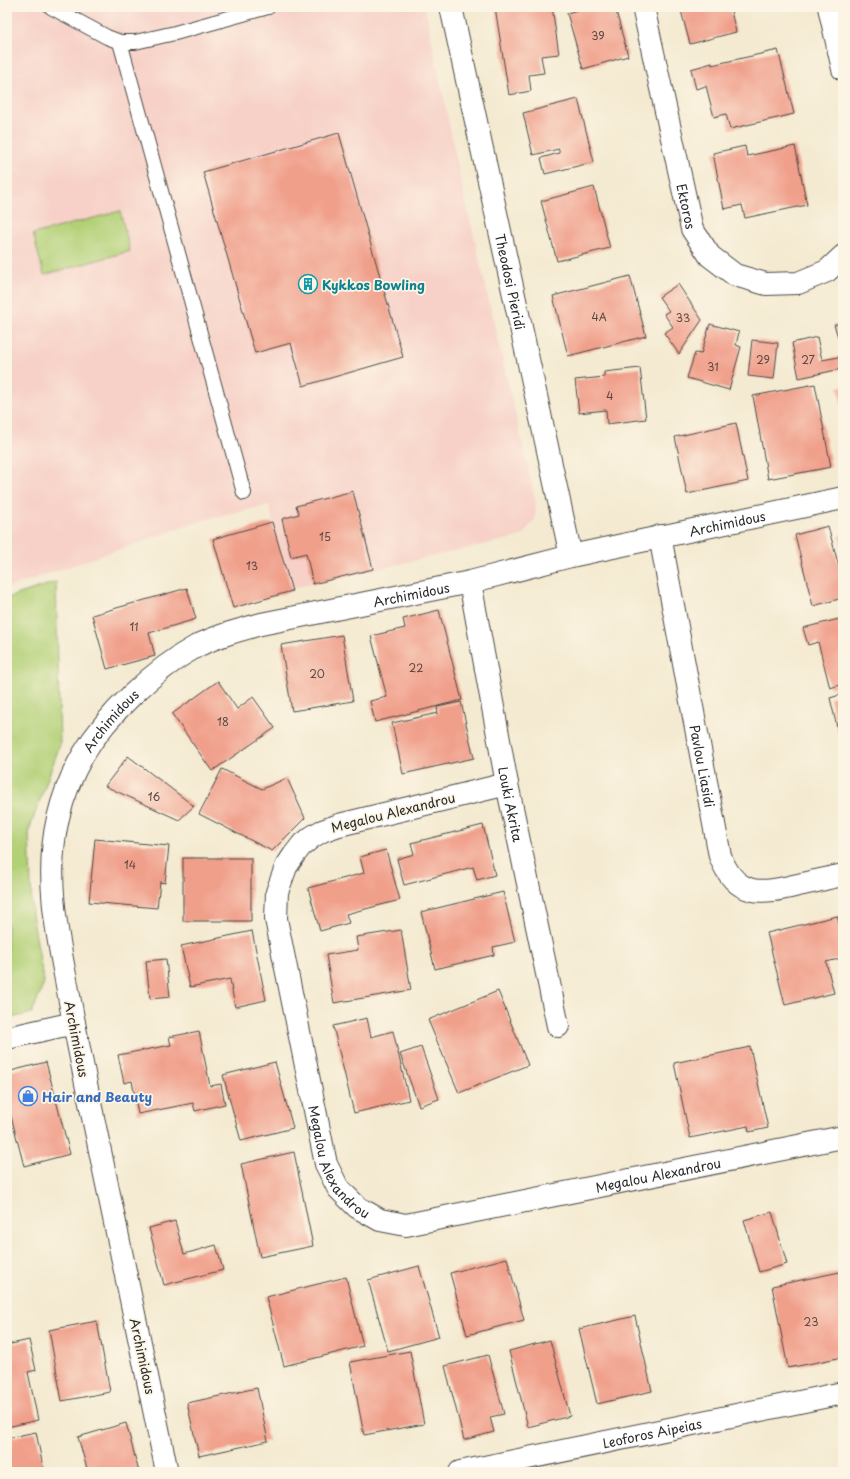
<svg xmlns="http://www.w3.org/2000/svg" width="850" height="1479" viewBox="0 0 850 1479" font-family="'Playpen Sans',sans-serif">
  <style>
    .built { fill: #f7d1c8 }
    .green { fill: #b2d076; stroke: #6e7e50 }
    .building { fill: #f09f8a }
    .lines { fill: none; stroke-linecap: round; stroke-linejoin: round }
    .lane-casing { stroke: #494844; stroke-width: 16 }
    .street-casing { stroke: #494844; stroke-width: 24 }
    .lane { stroke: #fff; stroke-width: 14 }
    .street { stroke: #fff; stroke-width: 22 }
    .labels { text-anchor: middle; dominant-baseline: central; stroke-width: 3.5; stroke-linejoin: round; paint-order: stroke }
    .number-label { font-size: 11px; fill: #5c4843 }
    .street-label { font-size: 13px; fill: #2b2b2b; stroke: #fcf5e5 }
    .culture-label { font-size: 13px; font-weight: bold; fill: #0d838f; stroke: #fcf5e5; text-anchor: start }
    .shop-label { font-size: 13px; font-weight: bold; fill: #366cbe; stroke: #fcf5e5; text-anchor: start }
  </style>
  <rect width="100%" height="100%" fill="#fcf5e5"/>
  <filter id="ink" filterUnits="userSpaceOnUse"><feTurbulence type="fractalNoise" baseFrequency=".025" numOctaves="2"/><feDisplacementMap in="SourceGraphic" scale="8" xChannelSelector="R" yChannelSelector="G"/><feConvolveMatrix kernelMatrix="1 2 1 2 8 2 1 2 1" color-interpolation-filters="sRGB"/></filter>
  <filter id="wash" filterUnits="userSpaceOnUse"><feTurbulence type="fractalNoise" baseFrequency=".012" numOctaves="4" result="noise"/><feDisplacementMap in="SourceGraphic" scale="16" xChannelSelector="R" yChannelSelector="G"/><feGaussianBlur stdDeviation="0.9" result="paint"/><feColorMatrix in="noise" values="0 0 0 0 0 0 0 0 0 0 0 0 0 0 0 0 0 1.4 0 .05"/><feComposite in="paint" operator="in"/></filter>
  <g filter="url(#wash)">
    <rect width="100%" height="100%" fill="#f4ead1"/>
    <polygon class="built" points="7,7 425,7 459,172 536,503 535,519 522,536 294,588 287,581 269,505 204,520 7,588"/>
    <g class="green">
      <polygon points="120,211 130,251 44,275 33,234"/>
      <polygon points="56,582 60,745 29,830 32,914 44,983 32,1013 7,1019 7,598"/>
    </g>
    <g id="blocks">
      <g class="building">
        <polygon points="495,7 552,7 559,54 541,56 544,73 529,75 531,91 509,95"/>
        <polygon points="589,7 615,7 628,56 583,69 567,13"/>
        <polygon points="680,7 730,7 736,32 690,44"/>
        <polygon points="778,50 794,114 730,129 726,114 714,117 706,86 696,89 691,69 712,63 712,65"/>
        <polygon points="578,99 594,162 545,174 541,158 559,153 559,149 533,155 523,113"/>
        <polygon points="339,133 403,357 303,386 291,343 255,353 203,172"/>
        <polygon points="745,146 747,156 795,146 807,205 745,218 742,205 724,209 713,153"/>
        <polygon points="594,187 610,248 557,261 541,201"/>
        <polygon points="630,276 646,336 568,356 553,296"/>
        <polygon points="678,284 702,320 679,354 664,333 673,327 664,314 669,311 659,297"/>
        <polygon points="843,322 843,351 834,325"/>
        <polygon points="710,324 739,332 736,345 741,347 729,390 687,378 695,353 701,354"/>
        <polygon points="817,337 822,360 839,357 841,369 799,378 792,343"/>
        <polygon points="752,340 778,343 774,379 748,376"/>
        <polygon points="640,368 646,419 607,424 606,410 579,413 575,380 604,377 604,372"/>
        <polygon points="815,384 831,467 768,479 753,396"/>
        <polygon points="843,386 843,408 842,408 838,387"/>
        <polygon points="736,423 748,481 687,494 675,437"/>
        <polygon points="353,491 373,569 313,584 306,553 291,557 282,519 299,514 296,506"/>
        <polygon points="272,522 292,591 233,608 213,539"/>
        <polygon points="828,526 843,582 843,598 813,606 795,535"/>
        <polygon points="843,535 843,549 839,536"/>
        <polygon points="187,588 196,619 149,633 155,656 107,669 92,615"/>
        <polygon points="439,610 462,700 375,722 370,701 387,697 371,636 405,628 403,619"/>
        <polygon points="843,618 843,684 830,688 818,642 808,645 803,628"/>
        <polygon points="342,635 353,701 292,711 281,645"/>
        <polygon points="218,681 237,709 253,697 275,728 212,771 172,714"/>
        <polygon points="843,694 843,748 842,748 830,698"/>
        <polygon points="461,702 474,758 403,774 392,723 438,713 437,707"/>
        <polygon points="128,756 194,806 179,820 105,786"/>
        <polygon points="222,769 262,789 287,778 305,818 272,851 199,814"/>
        <polygon points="483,825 495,875 477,880 473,867 404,885 397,859 414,854 411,843"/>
        <polygon points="95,839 169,846 165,883 160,882 157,908 89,902"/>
        <polygon points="386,850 400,900 346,914 349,923 320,931 308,888 364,873 360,857"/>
        <rect x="183" y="858" width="68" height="63"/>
        <polygon points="503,892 515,942 493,947 494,955 435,969 421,912"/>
        <polygon points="837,916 843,939 843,958 826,962 834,993 785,1005 767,933"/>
        <polygon points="401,930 411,990 334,1003 326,955 358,950 356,937"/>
        <polygon points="252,931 266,1000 235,1007 230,979 190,987 181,946"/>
        <polygon points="166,959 170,997 150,999 146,961"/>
        <polygon points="498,991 528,1065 459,1093 428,1020"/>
        <polygon points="367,1018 371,1037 393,1031 409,1100 354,1113 333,1026"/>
        <polygon points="199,1031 210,1086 221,1084 225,1104 195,1111 193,1103 138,1114 132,1081 124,1083 118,1055 171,1045 169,1037"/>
        <polygon points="421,1047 439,1099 419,1106 400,1054"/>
        <polygon points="750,1047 768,1128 749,1132 748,1126 690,1138 674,1063"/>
        <polygon points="46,1062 70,1154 24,1166 7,1101 7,1072"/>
        <polygon points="275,1062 293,1128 241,1141 223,1075"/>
        <polygon points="294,1152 313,1246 260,1257 241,1164"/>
        <polygon points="772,1212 787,1264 759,1272 744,1220"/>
        <polygon points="175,1221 184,1254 216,1245 223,1270 164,1285 149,1228"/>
        <polygon points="507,1258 524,1320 467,1335 450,1273"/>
        <polygon points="419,1266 439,1337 388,1351 368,1280"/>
        <polygon points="840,1272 843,1285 843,1357 788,1368 772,1286"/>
        <polygon points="346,1277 363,1346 284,1366 266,1297"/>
        <polygon points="635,1316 652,1391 597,1404 579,1329"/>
        <polygon points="97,1321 110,1392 62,1401 49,1330"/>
        <polygon points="29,1340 36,1370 28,1372 38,1420 7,1427 7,1345"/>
        <polygon points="550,1340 570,1416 528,1427 509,1351"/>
        <polygon points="410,1351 424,1424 364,1435 350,1362"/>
        <polygon points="488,1355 504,1414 490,1417 494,1432 464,1440 445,1366"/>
        <polygon points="257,1388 268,1441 199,1456 187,1403"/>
        <polygon points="126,1423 139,1472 88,1472 78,1437"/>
        <polygon points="36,1432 44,1472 7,1472 7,1438"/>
      </g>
    </g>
  </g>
  <g filter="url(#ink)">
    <use href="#blocks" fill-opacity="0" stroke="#494844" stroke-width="1"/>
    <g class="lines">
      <g class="lane-casing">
        <g id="lane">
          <polyline points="51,7 107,37 120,42 135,42 175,33 268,7"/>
          <polyline points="120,42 244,493"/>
        </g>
      </g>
      <g class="street-casing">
        <g id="street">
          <path id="s1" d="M451,7l120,549"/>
          <path id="s2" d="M643,7l49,222 18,27 25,19 31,9 32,-1 29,-12 16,-15"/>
          <polyline points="829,7 843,69"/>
          <path id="s3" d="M660,536l60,320c16,42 41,38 78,29 15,-3 30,-7 45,-10"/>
          <path id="s4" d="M470,582l37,202 51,242"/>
          <path id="s5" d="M507,784l-168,41 -17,6 -10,6 -11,9 -7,9 -8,12 -9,25 -1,27 50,245 12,24 19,19 23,13 26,5 437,-88"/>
          <polyline points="7,1038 74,1023"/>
          <path id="s6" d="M167,1472c-26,-123 -51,-246 -77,-369 -8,-39 -16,-78 -23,-118 -11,-55 -22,-112 -9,-167 5,-21 14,-44 25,-63 24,-41 72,-86 114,-109 20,-10 42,-16 64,-22l209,-42 101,-26 272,-58"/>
          <path id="s7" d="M460,1472l383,-79"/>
        </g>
      </g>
      <use href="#lane" class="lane"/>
      <use href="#street" class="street"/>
    </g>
  </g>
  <defs>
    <g id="building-ring" transform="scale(1)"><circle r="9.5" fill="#fcf5e5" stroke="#0f9aa8" stroke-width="1.5"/><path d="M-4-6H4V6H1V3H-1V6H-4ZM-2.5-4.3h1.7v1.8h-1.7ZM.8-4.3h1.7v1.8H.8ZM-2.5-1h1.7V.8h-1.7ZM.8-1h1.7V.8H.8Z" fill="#0f9aa8"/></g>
    <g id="shop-ring" transform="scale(1)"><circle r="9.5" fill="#fcf5e5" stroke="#3f7fe0" stroke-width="1.5"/><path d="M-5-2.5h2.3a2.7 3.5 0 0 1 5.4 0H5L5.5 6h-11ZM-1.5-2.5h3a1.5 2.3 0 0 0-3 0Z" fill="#3f7fe0"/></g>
  </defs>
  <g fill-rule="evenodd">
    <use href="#building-ring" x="308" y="284"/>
    <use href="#shop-ring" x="28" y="1096"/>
  </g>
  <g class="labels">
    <g class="number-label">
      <text x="598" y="35">39</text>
      <text x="599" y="316">4A</text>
      <text x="683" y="317">33</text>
      <text x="763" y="359">29</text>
      <text x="808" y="359">27</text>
      <text x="713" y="366">31</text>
      <text x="610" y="395">4</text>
      <text x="325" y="536">15</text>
      <text x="252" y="565">13</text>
      <text x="134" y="626">11</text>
      <text x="416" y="667">22</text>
      <text x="317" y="673">20</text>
      <text x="223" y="721">18</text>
      <text x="154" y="796">16</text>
      <text x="130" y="864">14</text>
      <text x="811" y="1321">23</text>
    </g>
    <g class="street-label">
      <text stroke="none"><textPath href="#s2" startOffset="204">Ektoros</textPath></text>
      <text stroke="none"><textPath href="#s1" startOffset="281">Theodosi Pieridi</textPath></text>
      <text stroke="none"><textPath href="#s6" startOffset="1438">Archimidous</textPath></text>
      <text stroke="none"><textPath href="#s6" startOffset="1114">Archimidous</textPath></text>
      <text stroke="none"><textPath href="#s6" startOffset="778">Archimidous</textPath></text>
      <text stroke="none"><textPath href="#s3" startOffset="234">Pavlou Liasidi</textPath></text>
      <text stroke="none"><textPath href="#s4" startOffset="226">Louki Akrita</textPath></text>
      <text transform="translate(393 812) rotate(-14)">Megalou Alexandrou</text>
      <text transform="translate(77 1039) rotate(79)">Archimidous</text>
      <text stroke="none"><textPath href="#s5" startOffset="550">Megalou Alexandrou</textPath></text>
      <text stroke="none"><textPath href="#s5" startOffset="910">Megalou Alexandrou</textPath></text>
      <text transform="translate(143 1356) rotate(78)">Archimidous</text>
      <text stroke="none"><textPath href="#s7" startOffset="196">Leoforos Aipeias</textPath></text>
    </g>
    <g class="culture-label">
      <text x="322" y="284">Kykkos Bowling</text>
    </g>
    <g class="shop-label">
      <text x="42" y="1096">Hair and Beauty</text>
    </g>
  </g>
  <rect width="850" height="1479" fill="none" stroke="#fcf5e5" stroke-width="24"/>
</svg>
